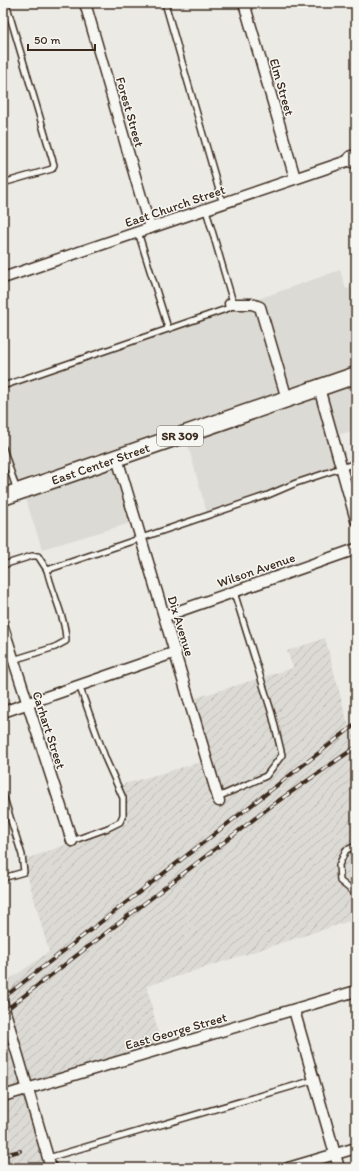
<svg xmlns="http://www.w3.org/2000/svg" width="359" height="1171" viewBox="0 0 359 1171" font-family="Itim,sans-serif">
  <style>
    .built { fill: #dcdad4 }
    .industrial { fill: url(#industrial-furrows) }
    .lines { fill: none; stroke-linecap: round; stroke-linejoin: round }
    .lane-casing { stroke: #3b2a1e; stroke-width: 8 }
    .street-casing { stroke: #3b2a1e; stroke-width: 13 }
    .primary-casing { stroke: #3b2a1e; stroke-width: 19 }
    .lane { stroke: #f6f6f2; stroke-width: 5 }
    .street { stroke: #f6f6f2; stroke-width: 10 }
    .primary { stroke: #f6f6f2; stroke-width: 16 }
    .rail-casing { stroke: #3b2a1e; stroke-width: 4 }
    .rail { stroke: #f6f6f2; stroke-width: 2.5; stroke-dasharray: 8; stroke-linecap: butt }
    .labels { text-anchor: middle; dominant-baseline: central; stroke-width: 3; stroke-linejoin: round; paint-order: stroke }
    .shield { fill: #f6f6f2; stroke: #73675e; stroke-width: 1 }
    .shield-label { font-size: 12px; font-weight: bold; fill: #3b2a1e }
    .street-label { font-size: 13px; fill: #3b2a1e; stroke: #f6f6f2 }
  </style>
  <defs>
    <pattern id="industrial-furrows" width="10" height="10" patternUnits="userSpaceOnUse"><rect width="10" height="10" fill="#dcdad4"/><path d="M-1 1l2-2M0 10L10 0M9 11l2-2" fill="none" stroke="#bebbb6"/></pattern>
  </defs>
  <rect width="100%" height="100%" fill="#ebeae5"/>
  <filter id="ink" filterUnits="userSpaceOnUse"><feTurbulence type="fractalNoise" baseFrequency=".025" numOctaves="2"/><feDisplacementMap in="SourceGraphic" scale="8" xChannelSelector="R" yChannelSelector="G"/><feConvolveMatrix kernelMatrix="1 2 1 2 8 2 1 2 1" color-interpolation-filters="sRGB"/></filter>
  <g filter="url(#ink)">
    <polygon class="built" points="340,270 346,289 356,286 356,430 337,435 347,469 207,513 185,435 118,459 138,521 42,549 23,491 3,498 3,384 230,309"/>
    <polygon class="industrial" points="325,638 347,721 356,735 356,919 147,986 162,1050 28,1090 51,1168 3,1168 3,984 49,952 23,860 127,823 117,786 208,760 192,699 293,668 287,651"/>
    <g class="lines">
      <g class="lane-casing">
        <g id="lane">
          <polyline points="165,3 223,204"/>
          <polyline points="3,183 52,169 54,165 6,3"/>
          <polyline points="138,232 168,328"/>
          <polyline points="3,386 229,308 232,299 206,210"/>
          <polyline points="3,448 17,491"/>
          <polyline points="3,565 32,556 38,556 47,570 268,495 296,483 356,463"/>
          <path d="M13,660l42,-13 11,-6c0,-22 -14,-48 -19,-71"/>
          <polyline points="3,795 22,855 24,872 3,878"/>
          <polyline points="218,797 266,776 282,755 272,714 234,592"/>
          <polyline points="72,841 108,828 120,822 123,815 123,798 106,760 79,685"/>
          <polyline points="356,846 346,850 339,865 340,881 356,894"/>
          <polyline points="48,1158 314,1080"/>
        </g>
      </g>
      <g class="street-casing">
        <g id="street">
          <polyline points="85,3 150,228"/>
          <polyline points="244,3 295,178"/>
          <polyline points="3,278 356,158"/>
          <polyline points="230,304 252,304 260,307 287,399"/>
          <polyline points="319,388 356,520"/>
          <polyline points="117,458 219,801"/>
          <polyline points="165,616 356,549"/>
          <polyline points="3,627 72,841"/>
          <polyline points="3,712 176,652"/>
          <polyline points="3,1005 51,1168"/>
          <polyline points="294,1010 339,1168"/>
          <polyline points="3,1096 356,991"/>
          <polyline points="288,1168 356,1148"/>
        </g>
      </g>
      <g class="primary-casing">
        <g id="primary">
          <polyline points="352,159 356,160"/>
          <path id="s1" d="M3,497l353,-122"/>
        </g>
      </g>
      <use href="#lane" class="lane"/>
      <use href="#street" class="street"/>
      <use href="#primary" class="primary"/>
      <g class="rail-casing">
        <g id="rail">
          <polyline points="3,998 356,724"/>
          <polyline points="3,1012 271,806 356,747"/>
          <polyline points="3,1155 20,1151"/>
        </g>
      </g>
      <use href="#rail" class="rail"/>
    </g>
  </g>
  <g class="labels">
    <rect class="shield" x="157" y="426" width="46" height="20" rx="3"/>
    <g class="shield-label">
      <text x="180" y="436">SR 309</text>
    </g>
    <g class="street-label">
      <text transform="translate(282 87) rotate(74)">Elm Street</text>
      <text transform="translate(130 112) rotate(74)">Forest Street</text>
      <text transform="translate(175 206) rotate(-19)">East Church Street</text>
      <text stroke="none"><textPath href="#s1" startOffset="103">East Center Street</textPath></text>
      <text transform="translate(256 570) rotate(-19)">Wilson Avenue</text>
      <text transform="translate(181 626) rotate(73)">Dix Avenue</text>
      <text transform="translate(49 730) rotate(72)">Carhart Street</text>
      <text transform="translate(176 1031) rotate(-16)">East George Street</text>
    </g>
  </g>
  <rect width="359" height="1171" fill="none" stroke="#f6f6f2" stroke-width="16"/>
  <rect x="8" y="8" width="343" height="1155" fill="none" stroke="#3b2a1e" stroke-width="1.5" filter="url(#ink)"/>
  <path d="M28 44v6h67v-6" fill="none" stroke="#3b2a1e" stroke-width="2"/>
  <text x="34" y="44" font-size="12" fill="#3b2a1e" stroke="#f6f6f2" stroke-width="3" paint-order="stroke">50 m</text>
</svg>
